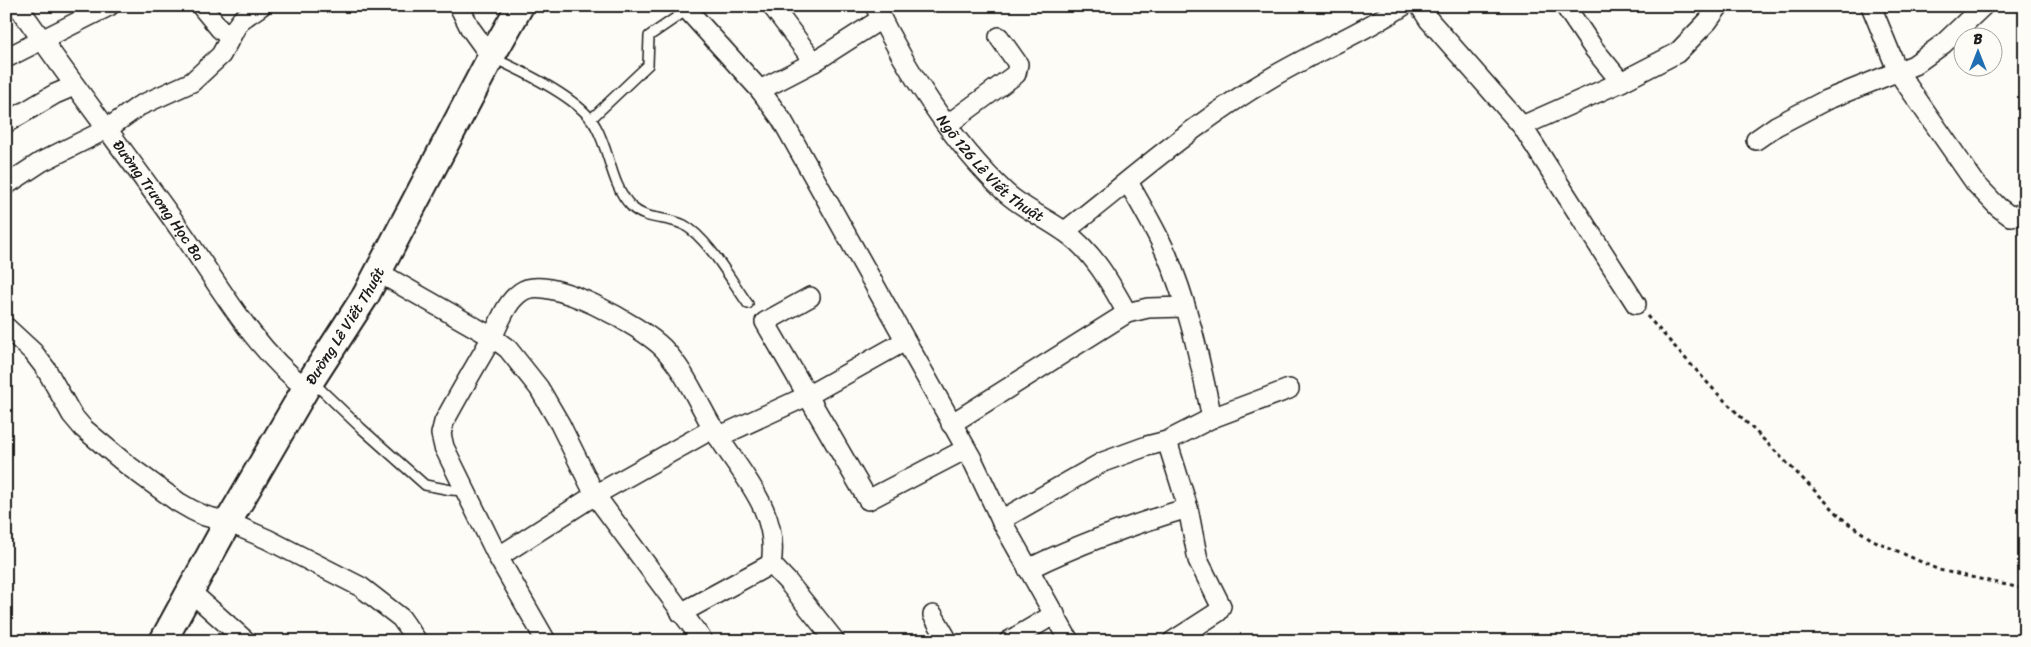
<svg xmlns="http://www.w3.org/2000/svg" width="2031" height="647" viewBox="0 0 2031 647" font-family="Sriracha,sans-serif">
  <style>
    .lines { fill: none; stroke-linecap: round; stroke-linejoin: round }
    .lane-casing { stroke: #1c1c1c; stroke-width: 12 }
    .street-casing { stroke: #1c1c1c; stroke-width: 22 }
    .secondary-casing { stroke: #1c1c1c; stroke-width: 30 }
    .path { stroke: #1c1c1c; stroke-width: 3; stroke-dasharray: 4 4; stroke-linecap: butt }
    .lane { stroke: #fdfcf7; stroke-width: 9 }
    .street { stroke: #fdfcf7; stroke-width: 19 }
    .secondary { stroke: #fdfcf7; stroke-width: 26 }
    .labels { text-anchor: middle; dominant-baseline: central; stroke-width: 4; stroke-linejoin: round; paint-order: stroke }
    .street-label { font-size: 15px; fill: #1c1c1c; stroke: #fdfcf7 }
  </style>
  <rect width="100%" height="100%" fill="#fdfcf7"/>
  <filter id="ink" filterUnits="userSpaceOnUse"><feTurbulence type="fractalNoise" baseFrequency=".02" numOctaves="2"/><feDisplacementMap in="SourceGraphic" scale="10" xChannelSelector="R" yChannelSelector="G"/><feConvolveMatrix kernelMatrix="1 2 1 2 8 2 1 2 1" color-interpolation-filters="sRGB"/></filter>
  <g filter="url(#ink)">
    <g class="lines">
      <g class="lane-casing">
        <g id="lane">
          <path d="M493,58c29,13 89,41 103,69 14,25 15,58 35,79 14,15 36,10 53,19 24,13 48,57 64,79"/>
          <polyline points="591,119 648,65 649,36 687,10"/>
          <polyline points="314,383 361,428 425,485 451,490 465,491"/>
        </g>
      </g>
      <g class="street-casing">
        <g id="street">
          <path id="s1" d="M18,6c53,76 110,150 163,225 38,54 72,117 125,157"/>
          <polyline points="201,6 220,29 230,37"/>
          <polyline points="459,6 470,28 491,57"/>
          <polyline points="684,6 760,90 782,120 972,459 1001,520 1069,641"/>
          <polyline points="772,6 814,62"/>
          <path id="s2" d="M875,6c32,65 77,136 130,186 17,16 41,26 60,40 28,19 46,52 62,81"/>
          <polyline points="1420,6 1429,20 1522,126 1636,304"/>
          <polyline points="1565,6 1594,49 1621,82"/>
          <polyline points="1871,6 1898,72 1976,184 1998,207 2010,216 2025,214"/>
          <polyline points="6,58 109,6"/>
          <polyline points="760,90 814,62 881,19"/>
          <polyline points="6,123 55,94 74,86"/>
          <polyline points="947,125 1016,74 1018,64 999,37"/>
          <polyline points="1522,126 1621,82 1677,53 1708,21 1719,6"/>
          <polyline points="1756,140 1776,126 1826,100 1914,65 1943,44 1983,6"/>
          <path d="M1128,182c13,23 27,46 38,71 23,52 34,109 46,165"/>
          <polyline points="6,185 41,162 107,129 139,106 192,82 221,55 236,27 242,19 261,6"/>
          <path d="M1065,231c67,-52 130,-109 204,-152 43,-26 91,-45 134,-73"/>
          <polyline points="378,272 492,337 508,349 539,388 560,424 595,495 703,641"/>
          <polyline points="810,297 765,322 868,500 966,449"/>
          <polyline points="6,327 33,352 46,369 72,415 83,428 126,464 178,502 192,510 205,516 228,522 267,539 361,587 401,618 417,641"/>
          <polyline points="951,424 1127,313 1148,308 1185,307"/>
          <polyline points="718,437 807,396 905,341"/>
          <polyline points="1167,441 1188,508 1198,560 1221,606 1218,612 1173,641"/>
          <polyline points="1001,520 1103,462 1147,446 1167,441 1212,418 1289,389"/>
          <polyline points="498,557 595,495 714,428"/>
          <polyline points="771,564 788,582 835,641"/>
          <path d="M1028,569c51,-25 106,-45 160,-61"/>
          <polyline points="191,592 246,641"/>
          <polyline points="681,613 771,564"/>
          <polyline points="933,615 948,641"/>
          <path d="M546,641l-48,-84 -54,-110 -3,-13 3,-12c15,-28 31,-55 47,-83 9,-16 14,-36 30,-47 27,-20 121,35 142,56 25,26 37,61 56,90 25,39 61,76 52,126"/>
          <polyline points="1009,641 1055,614"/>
        </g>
      </g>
      <g class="secondary-casing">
        <g id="secondary">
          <path id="s3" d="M163,641l65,-119 78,-134 60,-93 125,-238 29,-51"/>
        </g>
      </g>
      <polyline class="path" points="1647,316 1715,391 1845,521 1871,539 1939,570 2025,589"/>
      <use href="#lane" class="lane"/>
      <use href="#street" class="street"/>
      <use href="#secondary" class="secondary"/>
    </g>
  </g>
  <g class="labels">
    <g class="street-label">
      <text stroke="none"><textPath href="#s2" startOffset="201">Ngõ 126 Lê Viết Thuật</textPath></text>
      <text stroke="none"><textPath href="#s1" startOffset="240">Đường Trương Học Ba</textPath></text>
      <text stroke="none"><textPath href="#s3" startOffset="364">Đường Lê Viết Thuật</textPath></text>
    </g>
  </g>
  <rect width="2031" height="647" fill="none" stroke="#fdfcf7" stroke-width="25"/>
  <rect x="12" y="12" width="2006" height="622" fill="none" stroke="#1c1c1c" stroke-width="2" filter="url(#ink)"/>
  <g transform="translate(1978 52)"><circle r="24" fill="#fdfcf7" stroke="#a3a29f"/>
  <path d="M0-4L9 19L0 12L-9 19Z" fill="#1f6fb2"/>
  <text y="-8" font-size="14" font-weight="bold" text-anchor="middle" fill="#1c1c1c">B</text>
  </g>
</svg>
